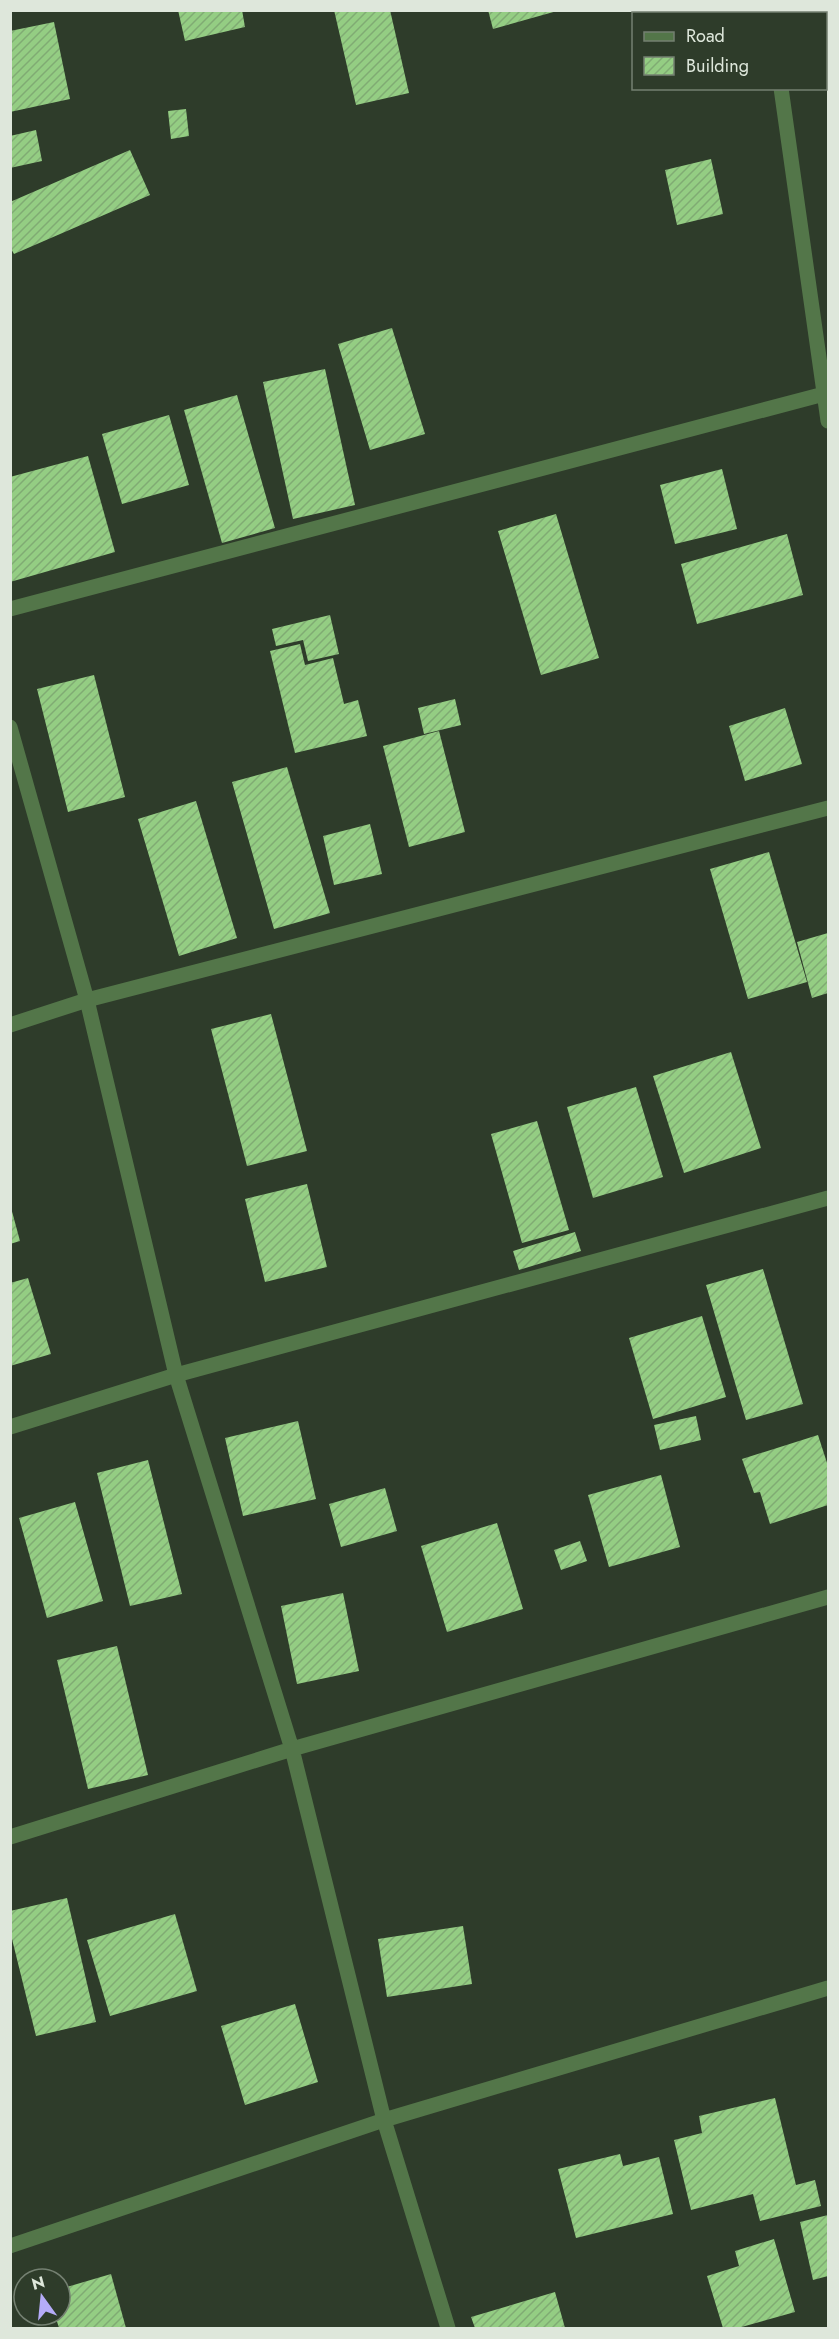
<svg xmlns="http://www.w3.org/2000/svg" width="839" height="2339" viewBox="0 0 839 2339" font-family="Jost,sans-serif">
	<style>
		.building { fill: url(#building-hatch) }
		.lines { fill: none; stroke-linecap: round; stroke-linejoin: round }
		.minor { stroke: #537649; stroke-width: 15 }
	</style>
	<defs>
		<pattern id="building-hatch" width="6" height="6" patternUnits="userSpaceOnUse" patternTransform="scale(1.5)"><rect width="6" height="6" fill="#94cd83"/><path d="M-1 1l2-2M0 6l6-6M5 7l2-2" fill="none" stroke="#80ab73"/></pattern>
	</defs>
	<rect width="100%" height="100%" fill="#2e3c2a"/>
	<!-- building -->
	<path class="building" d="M178 10H242L245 27 185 41Z
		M334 10H390L409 93 356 105Z
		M488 10H557V11L493 29Z
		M54 22 70 99 10 112V31Z
		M186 109 189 136 171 139 168 111Z
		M36 130 42 161 10 168V136Z
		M130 150 150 195 14 254 10 247V202Z
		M711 159 723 214 677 225 665 170Z
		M392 328 425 434 370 450 338 344Z
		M325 369 355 505 293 519 263 382Z
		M237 395 275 528 222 543 184 410Z
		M169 415 189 485 122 504 102 434Z
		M88 456 115 552 10 582V477Z
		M722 469 737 529 675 544 660 485Z
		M556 514 599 658 541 675 498 531Z
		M787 534 803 595 697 624 681 564Z
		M330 615 339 654 308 661 303 640 276 646 272 629Z
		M300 644 305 665 333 658 344 704 358 700 367 736 295 753 270 651Z
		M94 675 125 797 68 812 37 689Z
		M455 699 461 725 424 734 418 708Z
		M785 708 802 764 745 781 729 726Z
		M439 731 465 832 409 847 383 746Z
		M287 767 330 913 274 929 232 782Z
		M196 801 237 938 179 956 138 819Z
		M370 824 382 874 334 885 323 836Z
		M769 852 807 982 748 999 710 869Z
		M828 933V993L812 998 797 942Z
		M271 1014 307 1151 247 1166 211 1029Z
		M731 1052 761 1148 684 1173 653 1076Z
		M636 1087 663 1177 593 1198 567 1107Z
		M537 1121 569 1230 522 1243 491 1134Z
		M307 1184 327 1267 265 1282 245 1199Z
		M10 1204 20 1241 10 1244Z
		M575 1232 581 1251 519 1270 513 1251Z
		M763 1269 803 1404 746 1420 706 1285Z
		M28 1278 51 1354 10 1366V1283Z
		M702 1316 726 1397 653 1419 629 1338Z
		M696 1416 701 1440 660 1450 654 1425Z
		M298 1421 316 1499 243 1516 225 1438Z
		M818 1435 828 1466V1505L770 1524 760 1492 754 1493 742 1459Z
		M148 1460 182 1594 130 1606 97 1473Z
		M661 1475 680 1547 609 1567 588 1495Z
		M385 1488 397 1531 341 1547 329 1504Z
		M75 1502 103 1601 47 1618 19 1518Z
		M497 1523 523 1609 447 1632 421 1546Z
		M580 1541 587 1561 561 1570 554 1550Z
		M343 1593 359 1671 297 1684 281 1606Z
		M117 1646 148 1775 88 1789 57 1660Z
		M67 1898 96 2022 36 2036 10 1931V1911Z
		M175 1914 197 1991 110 2016 87 1940Z
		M463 1926 472 1984 387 1997 378 1939Z
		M295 2004 318 2082 245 2105 221 2026Z
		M775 2098 796 2185 815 2180 821 2206 760 2221 753 2194 691 2210 674 2140 702 2133 699 2116Z
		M620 2154 623 2166 659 2157 673 2214 576 2238 558 2169Z
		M828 2215V2276L813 2280 800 2222Z
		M774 2239 795 2312 738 2328H723L707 2276 739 2266 735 2251Z
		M111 2274 126 2328H59L55 2315H60V2289Z
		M555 2292 565 2328H475L471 2317Z"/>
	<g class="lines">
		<!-- minor -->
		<path class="minor" d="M770 10V14
			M781 88 828 421
			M10 609 824 394
			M10 727 87 1000 176 1375 292 1749 384 2120 448 2328
			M10 1025 87 1000 828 808
			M10 1427 176 1375 828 1198
			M10 1837 292 1749 828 1597
			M10 2246 384 2120 828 1988"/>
	</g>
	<!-- border -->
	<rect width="839" height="2339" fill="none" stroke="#dee7db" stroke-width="24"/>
	<!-- legend -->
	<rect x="632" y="12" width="195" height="78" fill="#2e3c2a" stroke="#748071" stroke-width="1.5"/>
	<rect x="644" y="32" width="30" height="9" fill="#537649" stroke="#748071" stroke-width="1.5"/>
	<text x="686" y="42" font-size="18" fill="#dee7db">Road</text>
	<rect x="644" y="57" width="30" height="18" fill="url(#building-hatch)" stroke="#748071" stroke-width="1.5"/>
	<text x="686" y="72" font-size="18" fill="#dee7db">Building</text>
	<!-- north arrow -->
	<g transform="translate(42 2297) rotate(345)"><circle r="28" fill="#2e3c2a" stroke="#748071" stroke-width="1.5"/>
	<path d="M0-4.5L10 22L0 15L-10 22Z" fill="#b5acf8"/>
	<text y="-9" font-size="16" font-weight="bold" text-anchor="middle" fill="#dee7db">N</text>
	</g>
</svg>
